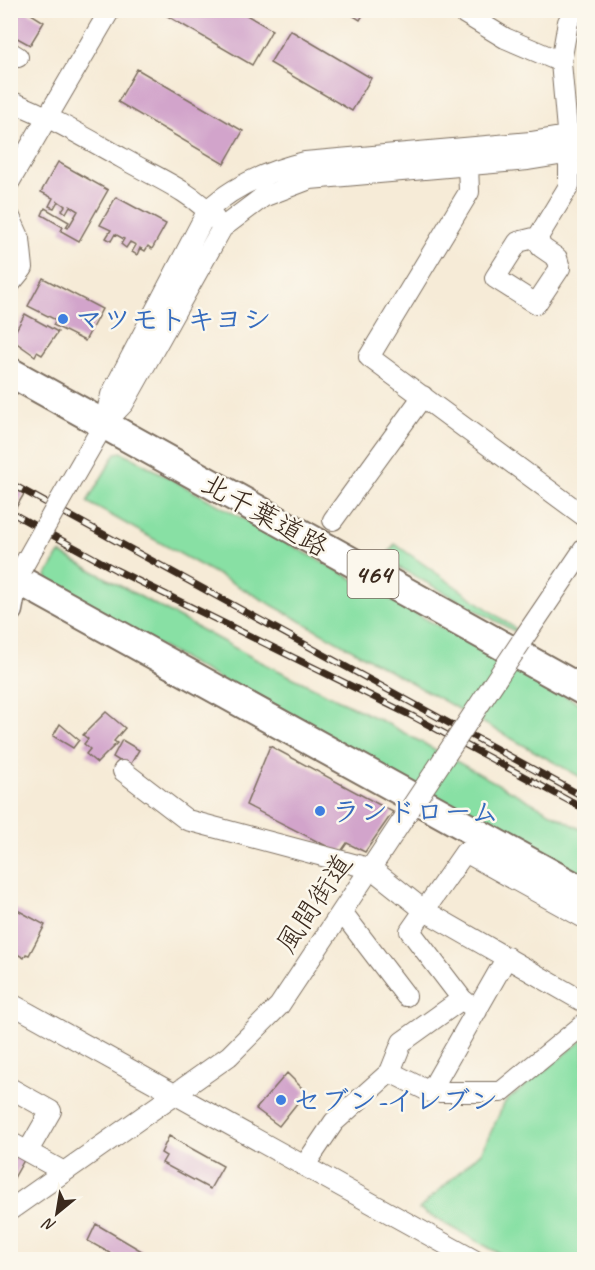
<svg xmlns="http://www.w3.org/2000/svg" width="595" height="1270" viewBox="0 0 595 1270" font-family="Caveat,'Klee One',sans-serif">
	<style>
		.green { fill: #88e0a4; stroke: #628561; stroke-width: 1.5 }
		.building { fill: #d2a4cb }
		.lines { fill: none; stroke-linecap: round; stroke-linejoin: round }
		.minor-casing { stroke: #7c6e5f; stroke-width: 22 }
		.major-casing { stroke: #7c6e5f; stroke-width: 27 }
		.highway-casing { stroke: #7c6e5f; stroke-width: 32 }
		.minor { stroke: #fff; stroke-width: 20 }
		.major { stroke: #fff; stroke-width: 24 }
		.highway { stroke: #fff; stroke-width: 28 }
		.rail-casing { stroke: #3b2a1e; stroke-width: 7 }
		.rail { stroke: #fbf7ec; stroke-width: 4.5; stroke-dasharray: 14; stroke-linecap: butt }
		.minor-bridge-casing { stroke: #7c6e5f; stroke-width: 22; stroke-linecap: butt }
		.minor-bridge { stroke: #fff; stroke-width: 20 }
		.shop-dot { fill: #3f7fe0; stroke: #fbf7ec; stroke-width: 2 }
		.labels { text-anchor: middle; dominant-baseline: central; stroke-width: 5; stroke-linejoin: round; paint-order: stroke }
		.shield { fill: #fbf7ec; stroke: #75685c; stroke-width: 1.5 }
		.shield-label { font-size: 27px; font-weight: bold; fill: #3b2a1e }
		.shop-label { font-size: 28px; font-weight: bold; fill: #366cbe; stroke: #fbf7ec; text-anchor: start }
		.street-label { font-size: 28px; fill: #3b2a1e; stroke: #fbf7ec }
	</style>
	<rect width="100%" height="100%" fill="#fbf7ec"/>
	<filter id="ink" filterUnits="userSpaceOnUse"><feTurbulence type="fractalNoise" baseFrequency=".0167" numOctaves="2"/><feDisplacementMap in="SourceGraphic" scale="12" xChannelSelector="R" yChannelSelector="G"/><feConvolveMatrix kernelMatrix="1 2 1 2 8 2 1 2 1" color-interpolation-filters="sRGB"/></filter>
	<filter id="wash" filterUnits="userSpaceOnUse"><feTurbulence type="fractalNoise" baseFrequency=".008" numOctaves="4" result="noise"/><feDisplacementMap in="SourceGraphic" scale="24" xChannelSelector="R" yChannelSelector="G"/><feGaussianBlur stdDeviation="1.35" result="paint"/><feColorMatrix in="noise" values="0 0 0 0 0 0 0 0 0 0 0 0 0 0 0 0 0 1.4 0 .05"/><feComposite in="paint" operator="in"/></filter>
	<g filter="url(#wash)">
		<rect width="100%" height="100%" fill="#f6ebd7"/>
		<!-- green -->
		<path class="green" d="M122 452 584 706V779L87 502 116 453Z
			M395 544 516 629 514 631 384 559Z
			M60 553 257 660 388 724 584 831V880L51 586 46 576Z
			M584 1039V1259H509L419 1209 482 1151 505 1102Z"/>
		<g id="blocks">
			<!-- building -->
			<path class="building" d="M10 10H25L44 22 30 45 10 34Z
				M157 10H238L272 30 252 65Z
				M344 10H366L360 20Z
				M290 30 371 78 352 111 270 63Z
				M137 69 243 131 224 164 118 102Z
				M58 162 108 190 79 241 61 231 63 227 42 215 45 208 69 222 66 227 68 228 78 211 70 206 66 213 62 210 65 206 58 201 54 208 49 206 53 198 41 192Z
				M116 197 166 224 152 249 148 246 145 251 140 248 137 255 132 252 136 245 130 242 126 248 121 244 124 239 115 234 111 241 106 238 111 230 100 225Z
				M43 278 102 309 85 341 53 325 56 320 28 306Z
				M25 314 58 332 42 355 37 352 35 356 11 339Z
				M10 486 24 494 14 511 10 509Z
				M106 712 125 728 114 741 117 743 97 763 86 754 90 749 84 744 88 739 83 735Z
				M60 724 79 740 73 748 53 736Z
				M122 740 139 750 129 767 113 757Z
				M270 746 393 812 365 852 347 843 340 853 246 805Z
				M10 906 45 925 29 955 26 954 24 958 10 950Z
				M287 1073 306 1092 279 1126 256 1109Z
				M169 1136 223 1166 210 1189 162 1163 166 1156 161 1153Z
				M10 1152 24 1160 10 1185Z
				M96 1224 157 1260H122L88 1241Z"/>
		</g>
	</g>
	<g filter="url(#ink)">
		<use href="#blocks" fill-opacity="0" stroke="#7c6e5f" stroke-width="1.5"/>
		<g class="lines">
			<!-- minor casing -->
			<g class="minor-casing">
				<path id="minor" d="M459 10 505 38 561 62
					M10 52 18 57
					M10 101C49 116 86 138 122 158 153 176 192 191 215 219
					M468 164 469 192 369 357 584 516
					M10 181 110 10
					M10 217 20 239 23 268 10 284
					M538 237 518 242 495 278 536 304 560 268 557 258 541 247 538 237 569 186V153L561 62 568 22 575 10
					M104 424 111 395 208 210C234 185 269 171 305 162L531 142 584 133
					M59 502 104 424 124 403 222 228 263 197 310 179 528 160 584 151
					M333 520 423 396
					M521 642 584 549
					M123 771 187 820 372 869 425 911 584 1002
					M342 912 406 996
					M10 1003 474 1260
					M477 1011 462 999 410 931 465 852 584 918
					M390 1072 402 1042 462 999
					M10 1088 51 1111 28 1151
					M430 1092 507 957
					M10 1142 64 1172
					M305 1165 334 1122 390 1072 430 1092H501L584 1024
					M10 1210 229 1056 279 1006 410 809"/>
			</g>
			<!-- major casing -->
			<g class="major-casing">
				<path id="major" d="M10 610 16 578"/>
			</g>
			<!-- highway casing -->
			<g class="highway-casing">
				<path id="highway" d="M10 372 584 691
					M10 575 584 892"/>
			</g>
			<!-- minor -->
			<use href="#minor" class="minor"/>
			<!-- major -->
			<use href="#major" class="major"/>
			<!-- highway -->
			<use href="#highway" class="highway"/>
			<!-- rail casing -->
			<g class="rail-casing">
				<path id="rail" d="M10 483 584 797
					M10 512 116 570 414 717 584 809"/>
			</g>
			<!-- rail -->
			<use href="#rail" class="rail"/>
			<!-- minor-bridge casing -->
			<g class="minor-bridge-casing">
				<path id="minor-bridge" d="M22 568 59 502
					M410 809 521 642"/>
			</g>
			<!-- minor-bridge -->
			<use href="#minor-bridge" class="minor-bridge"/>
		</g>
	</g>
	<!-- markers -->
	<g class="shop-dot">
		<circle cx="63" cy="319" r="6"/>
		<circle cx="320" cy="811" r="6"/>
		<circle cx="281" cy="1100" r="6"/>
	</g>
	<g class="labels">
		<!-- shield labels -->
		<rect class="shield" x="347.5" y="550" width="51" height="48" rx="4.5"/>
		<g class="shield-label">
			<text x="373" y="574">464</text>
		</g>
		<!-- shop labels -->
		<g class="shop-label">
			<text x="75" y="319">マツモトキヨシ</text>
			<text x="332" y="811">ランドローム</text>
			<text x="293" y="1100">セブン-イレブン</text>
		</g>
		<!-- street labels -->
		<g class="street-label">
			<text transform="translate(265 515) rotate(29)">北千葉道路</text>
			<text transform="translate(314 903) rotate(-56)">風間街道</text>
		</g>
	</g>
	<!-- margin -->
	<rect width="595" height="1270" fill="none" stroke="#fbf7ec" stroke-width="36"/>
	<!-- north arrow -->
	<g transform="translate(57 1213) rotate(210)" stroke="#fbf7ec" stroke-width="4.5" paint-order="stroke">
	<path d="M0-4.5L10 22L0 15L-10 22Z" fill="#3b2a1e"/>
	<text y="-9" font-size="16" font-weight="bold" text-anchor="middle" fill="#3b2a1e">N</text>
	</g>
</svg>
